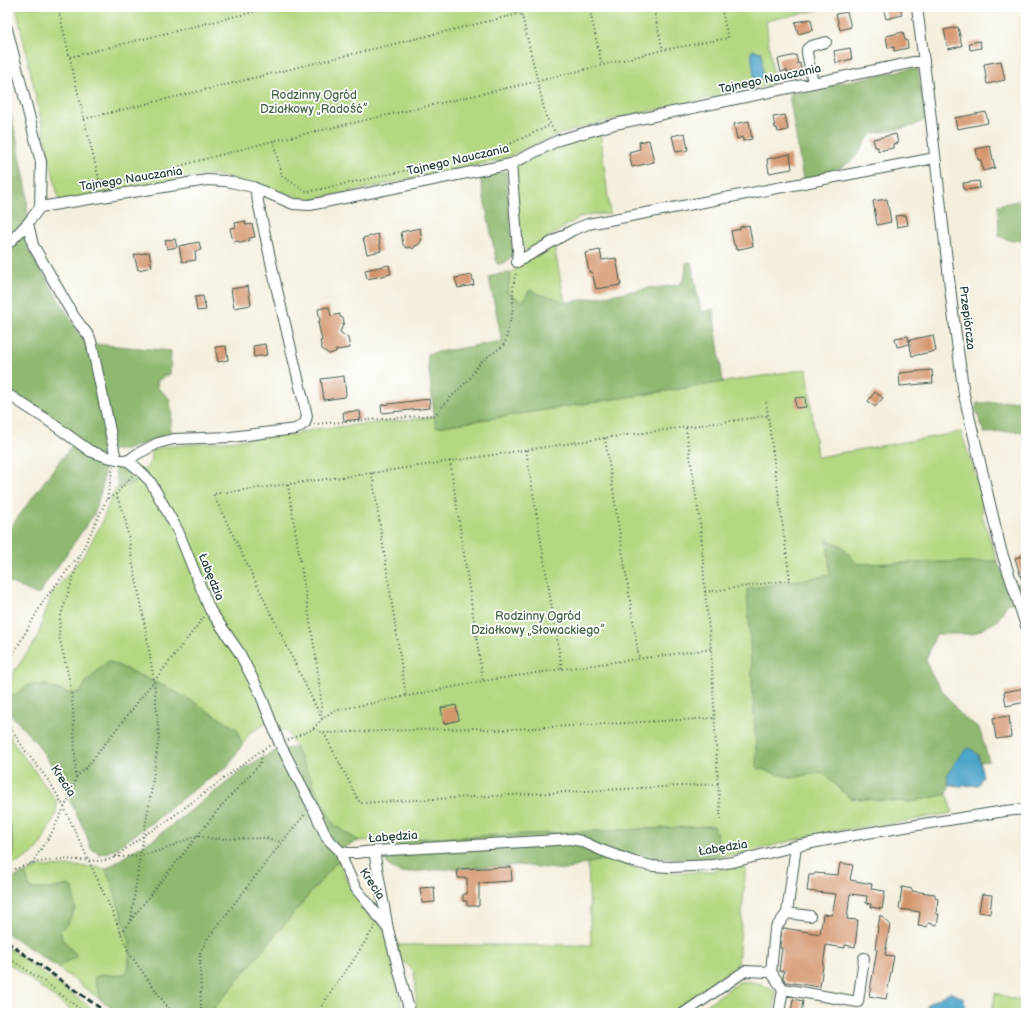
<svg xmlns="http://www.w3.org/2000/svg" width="1033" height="1020" viewBox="0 0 1033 1020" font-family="'Balsamiq Sans',sans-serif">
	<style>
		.green { fill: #b4d881; stroke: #6a8a5a }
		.forest { fill: #8fb86f; stroke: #577a52 }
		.water { fill: #4da5ca; stroke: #36717f }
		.building { fill: #d4956d }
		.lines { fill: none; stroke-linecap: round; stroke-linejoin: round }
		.minor-casing { stroke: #3f584d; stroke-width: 12 }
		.path { stroke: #3f584d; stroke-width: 2; stroke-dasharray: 1 3; stroke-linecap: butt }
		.minor { stroke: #fff; stroke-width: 10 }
		.rail { stroke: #1f3d34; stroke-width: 3; stroke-dasharray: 6 3; stroke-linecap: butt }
		.labels { text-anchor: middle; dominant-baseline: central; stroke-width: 3.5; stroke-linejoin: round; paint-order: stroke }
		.street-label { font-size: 12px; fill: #1f3d34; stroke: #fff }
		.park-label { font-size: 12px; fill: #446447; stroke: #fff }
	</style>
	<rect width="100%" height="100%" fill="#fff"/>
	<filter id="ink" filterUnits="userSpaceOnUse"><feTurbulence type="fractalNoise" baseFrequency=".025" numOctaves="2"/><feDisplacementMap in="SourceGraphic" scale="8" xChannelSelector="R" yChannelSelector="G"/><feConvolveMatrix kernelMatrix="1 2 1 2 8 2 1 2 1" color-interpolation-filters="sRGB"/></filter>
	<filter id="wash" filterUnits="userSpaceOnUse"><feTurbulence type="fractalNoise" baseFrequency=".012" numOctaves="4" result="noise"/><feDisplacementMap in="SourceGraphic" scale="16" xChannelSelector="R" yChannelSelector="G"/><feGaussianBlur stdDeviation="0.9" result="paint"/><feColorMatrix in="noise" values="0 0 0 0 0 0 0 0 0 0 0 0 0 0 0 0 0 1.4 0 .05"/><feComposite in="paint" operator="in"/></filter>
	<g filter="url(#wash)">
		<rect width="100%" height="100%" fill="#f4efdc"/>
		<!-- green -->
		<path class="green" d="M16 7H830L766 21 774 84 609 120 557 135 501 160 310 200 213 174 59 201Z
			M600 131 610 214H591L578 218 537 245 527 250 523 247 519 235 515 167 562 144Z
			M554 246 565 303 552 297 541 295 530 290 522 302 507 292 511 273 523 262Z
			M807 369 817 457 961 432 982 495V515L997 561 856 564 842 546 827 540 831 575 747 589 791 778 822 772 850 798 911 802 947 794 952 813 889 824 834 831 798 839 748 852 724 856 713 826 359 841 334 825 287 731 266 724 249 733 244 743 242 745 237 729 190 700 166 687 108 661 86 682 80 693H67L45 685H29L7 700 9 687 15 670 37 639 44 616 53 592 84 555 101 525 114 490 137 481 144 470 152 460 151 451 164 447 298 434 315 429 435 417 437 427Z
			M7 732 19 751 29 763 57 802 56 814 42 842 35 852 17 863 7 864V860L14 854 11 825 7 822Z
			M339 859 350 889 384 929 403 1013H211L212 1011Z
			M608 859 636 868 683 873 711 871 746 864 738 964 670 1013H418L416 1007V989L414 972 402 960 395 945H591L588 863Z
			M71 866 95 867 106 869 114 889 130 942 129 965 126 973 116 976 102 974 94 978 102 1001 57 967 77 956 62 939 60 931 68 923 69 885 50 889H30L25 873 40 867Z
			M7 947 98 1013H75L7 962Z
			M746 981 762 984 776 992 773 1013H701L702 1008 739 982Z
			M995 993 1022 1001 1026 1000V1013H992Z"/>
		<!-- forest -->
		<path class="forest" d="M907 69H918L920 86 927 119 913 126 871 134C866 140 862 148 857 155 845 170 820 175 803 180L789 94Z
			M7 99 17 140 27 191 28 249 85 343 171 351 170 374 158 380 157 387 169 398 172 413 170 435 139 445 126 450H109L105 466 102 488 94 514 38 595 7 581V532L58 463 78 439 7 392Z
			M506 171 513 254C508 261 505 264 497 264L480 178Z
			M1026 199V239L1012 241 999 236 998 205Z
			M691 262 701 312 713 309 723 382 436 427 434 413 427 354 502 341 489 277 497 274 511 273 507 292 522 302 530 290 541 295 552 297 565 303 649 288 664 287 680 284 685 277 686 263Z
			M1026 400V431L984 433 976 409 977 403Z
			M121 462 144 470 137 481 118 488 116 478 115 469Z
			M827 540 842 546 857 564 997 561 1008 584 1026 583V601L1007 604 997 621 973 634H936L926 660 930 672 946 696 962 716 979 728 989 761 980 762 978 754 947 775 949 785 947 794 911 802 850 798 822 772 791 778 757 768 747 589 830 575Z
			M108 661 166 687 190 700 237 729 242 745 228 766 189 793 158 818 114 850 100 854 91 849 85 831 54 769 38 745 12 716 7 705V700L29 685H45L67 693H80L86 682Z
			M295 747 334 825 359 841 346 846 339 859 212 1011 211 1013H118L102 1001 94 978 102 974 116 976 126 973 129 965 130 942 114 891 106 869 133 851 155 838 251 764 276 751Z
			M7 822 11 825 14 855 7 860Z
			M714 826 724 856 706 860 668 858 640 859 624 864 608 859 588 863 565 870 519 865 432 870 401 873 389 866 373 841Z
			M25 873 30 889H50L69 885 73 888 75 909 68 923 60 931 62 939 77 956 57 967 7 933V880Z"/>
		<!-- water -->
		<path class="water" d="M753 50 762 52 763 77 762 79H756L754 78 751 52Z
			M968 748C981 751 980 765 983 776L978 785 960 786 949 785 947 775 960 755Z
			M950 992 963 998 968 1013H924L929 1003Z"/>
		<g id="blocks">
			<!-- building -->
			<path class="building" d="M883 7H900L902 15 886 19Z
				M847 12 851 27 840 30 836 14Z
				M811 19 813 30 798 34 795 22Z
				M958 27 962 46 948 49 944 30Z
				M903 32 905 40H907L908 48 894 51V47L888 48 886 36Z
				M980 41 981 48 970 50 969 43Z
				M850 48 852 59 836 63 834 51Z
				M796 55 798 64 800 63 801 71 787 73V70L781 72 778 59Z
				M1001 61 1005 80 987 84 984 64Z
				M986 112 988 123 957 129 955 118Z
				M785 115 788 130 778 132 777 128H775L773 117Z
				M749 121 752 139 743 141 742 137 737 139 734 124Z
				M685 133 688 150 676 152 672 136Z
				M896 134 898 143 893 144V148L878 151V147H875L873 139Z
				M649 140 654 162 632 167 629 152 640 149 639 142Z
				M990 146 995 168 983 171 981 160H978L976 149Z
				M790 154 792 169 769 173 767 159Z
				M979 181 980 188 964 190 963 183Z
				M887 199 891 222 877 225 873 201Z
				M906 215 908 225 897 227 895 216Z
				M245 221 246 225 252 224 255 237 249 238V241L240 243 239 241 233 242 230 228 236 227 235 223Z
				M749 225 753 246 736 250 735 245H734L731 231 740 229V227Z
				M420 228 422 240 418 245 415 246 413 249 410 247 407 248 403 245 401 232Z
				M378 234 381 251 367 254 363 238Z
				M175 239 177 247 167 249 165 240Z
				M199 242 201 250 195 251 196 260 182 262 179 246Z
				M600 250 602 260 616 258 621 285 596 289 592 272H589L585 253Z
				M149 252 152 267 138 270 134 255Z
				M389 265 391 274 367 279 365 270Z
				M472 275 474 285 458 288 455 278Z
				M248 286 251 305 234 308 231 289Z
				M203 296 206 310 197 311 195 297Z
				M329 307 331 316 340 314V317L343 318 344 322 340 332 348 338 350 348 336 350V352L329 354 322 349 320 341H322L318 322 320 321 318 309Z
				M933 335 936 351 912 356 909 340Z
				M908 336 910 344 897 347 895 338Z
				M265 344 267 355 254 357 253 346Z
				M226 346 228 360 218 362 215 347Z
				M932 370 933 383 900 386 899 373Z
				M344 376 346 394 345 397 324 400 321 379Z
				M875 392 883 398 875 407 868 401Z
				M805 397 806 407 796 408 795 398Z
				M429 399 430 408 382 413 381 405Z
				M360 411 361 419 344 421 343 412Z
				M1026 555V588H1024L1015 558Z
				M1025 688 1026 702 1006 706 1004 692Z
				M456 705 459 720 444 724 441 708Z
				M1009 716 1011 737 996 739 993 718Z
				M840 863 853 865 850 880 872 884 871 889 885 891 882 909 871 907V904L866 903 867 896 850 894 847 919 858 920 855 947 845 945V948L826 945 820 987 786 982 783 978 784 971H779L782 948H780L781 931 784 928 820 934 823 914 832 915 836 894 807 891 809 875H814L815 873 838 875Z
				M511 867 512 881 479 883V906H467V901H463V894H467V878H458L457 869Z
				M434 887 435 902 422 903 420 888Z
				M902 887 912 889V891L935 894V898L938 899 936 914H939L937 925 928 923 927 927 918 926 920 912 899 909Z
				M982 894 992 895 990 914 979 912Z
				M880 915 890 924 885 955 894 956 886 999 869 996 877 950 875 949 878 928 877 925 879 922Z
				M793 999 803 1001 801 1013H791Z"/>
		</g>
	</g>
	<g filter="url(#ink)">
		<use href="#blocks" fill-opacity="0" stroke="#3f584d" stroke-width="1"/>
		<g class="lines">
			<!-- minor casing -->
			<g class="minor-casing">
				<path id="minor" d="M917 7 929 102 952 305 964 395 1001 550 1026 626
					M7 29 41 162 40 207 28 223 7 245
					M813 83 807 53V49L811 46 826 42
					M511 164 518 250 517 262
					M40 207 207 180 226 181 253 187 293 204 310 205 511 164 559 140 615 124 924 60
					M28 223 33 245 73 315 81 326 89 336 91 341 116 459
					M517 262 573 230 588 224 935 158
					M7 394 46 419 90 451 107 457 128 461 138 469 150 481 178 531 210 610 239 652 260 693 279 742 311 804 327 838 340 851 348 853H356L374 851 541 841 571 839 581 841 601 850 634 862 652 866 671 867 712 865 733 862 796 846 842 837 1005 811 1026 809
					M128 461 137 454 158 443 174 439 231 437 296 429 305 423 307 416 277 290 255 188
					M796 846 787 913 810 916
					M340 851 344 863 353 883 357 890 367 902 388 929 374 851
					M388 929 410 1013
					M771 972 783 989 779 1013
					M783 989 858 1002 864 958
					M684 1013 745 971 771 972 775 929 787 913"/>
			</g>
			<!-- path -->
			<path class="path" d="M58 7 84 119 99 179 115 183 273 141 538 81 663 50 728 38 721 7
				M520 7 546 117 555 132
				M589 7 602 65
				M653 7 663 50
				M70 57 273 7
				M84 119 522 13
				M273 141 282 176 307 192 492 152 551 125
				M314 424 435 415 447 401 470 378 475 369 484 359 502 347 505 343 513 309V287L516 272
				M686 428 701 530 705 592 711 649 718 784 721 822
				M605 438 639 659
				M526 450 562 669
				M450 461 483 681
				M372 473 406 696
				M288 485 316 658 320 689 322 718
				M116 494 126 522 132 560 142 608 154 681 159 737 151 793 140 856 131 920
				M107 499 113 467
				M705 592 790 580 766 401
				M7 665 44 600 81 553 107 499 116 494 132 476
				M322 719 213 494 372 473 605 438 767 416
				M7 720 11 729 25 750 51 784 64 807 111 909 129 953 166 1005 173 1013
				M313 729 324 733 474 728 495 730 715 718
				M324 733 360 803 718 784
				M288 740 313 729 322 719 333 711 483 681 562 669 711 649
				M76 777 87 767 204 617
				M115 857 140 856 165 849 198 835 213 839 264 838 282 842
				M32 863 51 834 72 792 76 777 73 709 70 682 59 636 60 618 81 553
				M7 872 32 863 61 859 97 861 108 860 115 857 144 835 167 821 263 749 271 745
				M121 933 144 903 222 805 260 764 263 749
				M7 957 49 985 85 1013
				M166 1006 167 1013
				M201 1013 200 953 205 942 271 856 305 814
				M317 1013 336 984 351 964 375 926"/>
			<!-- minor -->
			<use href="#minor" class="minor"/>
			<!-- rail -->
			<path class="rail" d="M7 942 107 1013"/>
		</g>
	</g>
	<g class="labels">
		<!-- street labels -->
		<g class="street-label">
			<text transform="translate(770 79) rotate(-12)">Tajnego Nauczania</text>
			<text transform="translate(458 160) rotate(-13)">Tajnego Nauczania</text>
			<text transform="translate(131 179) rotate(-9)">Tajnego Nauczania</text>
			<text transform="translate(967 318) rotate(83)">Przepiórcza</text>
			<text transform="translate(211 577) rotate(68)">Łabędzia</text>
			<text transform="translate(63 781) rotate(57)">Krecia</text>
			<text transform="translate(393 837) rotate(-4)">Łabędzia</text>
			<text transform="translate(723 848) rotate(-9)">Łabędzia</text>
			<text transform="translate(372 884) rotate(56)">Krecia</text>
		</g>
		<!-- park labels -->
		<g class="park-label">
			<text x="314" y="95">Rodzinny Ogród<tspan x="314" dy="14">Działkowy „Radość”</tspan></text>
			<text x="538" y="616">Rodzinny Ogród<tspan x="538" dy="14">Działkowy „Słowackiego”</tspan></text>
		</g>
	</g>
	<!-- margin -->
	<rect width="1033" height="1020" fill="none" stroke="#fff" stroke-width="24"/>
</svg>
